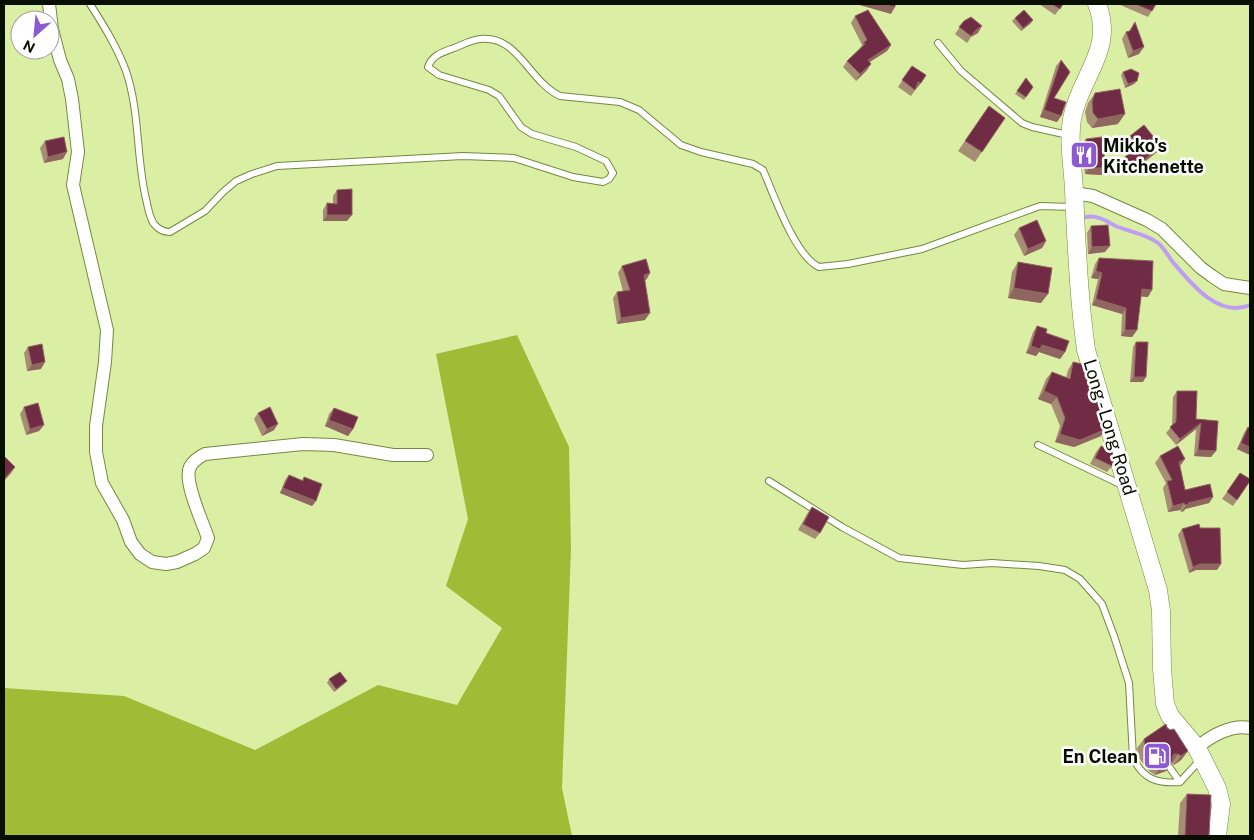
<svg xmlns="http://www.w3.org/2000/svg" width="1254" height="840" viewBox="0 0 1254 840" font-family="'Public Sans',sans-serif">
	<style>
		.forest { fill: #a0bc36 }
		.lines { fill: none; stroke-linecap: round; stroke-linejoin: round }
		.stream { stroke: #be9df4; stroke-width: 4 }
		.lane-casing { stroke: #76883f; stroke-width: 8 }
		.street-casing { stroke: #76883f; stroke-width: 14 }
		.secondary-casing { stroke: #76883f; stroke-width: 19 }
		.lane { stroke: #fff; stroke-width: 6 }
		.street { stroke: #fff; stroke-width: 12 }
		.secondary { stroke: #fff; stroke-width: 18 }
		.wall { fill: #a68e74 }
		.shaded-wall { fill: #906661 }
		.building { fill: #702c44; stroke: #906661 }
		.labels { text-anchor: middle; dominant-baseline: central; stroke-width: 5; stroke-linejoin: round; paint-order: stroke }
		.poi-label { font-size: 18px; font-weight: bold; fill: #090f00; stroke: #fff; text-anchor: start }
		.street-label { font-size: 18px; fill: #090f00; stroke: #fff }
	</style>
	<rect width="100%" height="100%" fill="#dbefa4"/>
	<!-- forest -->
	<path class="forest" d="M517 335 569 447 571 549 562 788 572 836H4V688L124 696 255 750 378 685 457 705 502 628 446 586 468 519 436 354Z"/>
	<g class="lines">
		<!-- stream -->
		<path class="stream" d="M1086 217C1097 214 1109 223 1118 227 1131 232 1146 234 1158 243 1163 247 1168 255 1172 261 1190 282 1218 319 1250 305"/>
		<!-- lane casing -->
		<g class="lane-casing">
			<path id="lane" d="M90 4C104 26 117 47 126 71 140 112 136 157 146 199 148 207 149 217 154 224 158 229 164 232 170 232L205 211 223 192 236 181 252 174 277 166 463 156 514 158 573 177 603 182 609 179 613 173 606 161 576 147 532 134 521 127 499 96 489 90 439 75 428 67C432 55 443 52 454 48 462 45 471 40 480 39 519 35 528 81 560 96L620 102 639 110 681 145 701 152 753 164 763 170C774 195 795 256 819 267L848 264 922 249 1040 206 1072 207
				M938 43 961 71 1022 123 1032 127 1068 135
				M1038 445 1124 486
				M769 481 842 527 899 558 963 565 992 563 1039 566 1065 570 1080 579 1102 604 1114 636 1129 683 1133 758C1143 779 1157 784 1180 782L1201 759
				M1170 768 1180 782"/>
		</g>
		<!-- street casing -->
		<g class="street-casing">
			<path id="street" d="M49 4 52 29 60 60 68 79 72 99 78 152 73 185 107 330 105 362 96 426V452L102 483 123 520 131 542 140 554 152 562 166 564 177 562 195 554 204 548 208 538C203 523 183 481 190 467 193 461 199 457 205 454L303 444 334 445 393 455H427
				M1074 193 1093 196 1147 220 1162 229 1201 268 1212 276 1224 284 1250 288
				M1197 748C1210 736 1232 724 1250 728"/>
		</g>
		<!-- secondary casing -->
		<g class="secondary-casing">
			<path id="secondary" d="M1097 4C1115 50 1080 76 1072 119 1068 142 1073 167 1074 190 1076 238 1078 287 1084 334L1086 350 1158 590 1161 611 1162 669 1165 704 1170 716 1197 748 1217 788 1221 804 1217 836"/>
		</g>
		<!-- lane -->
		<use href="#lane" class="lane"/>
		<!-- street -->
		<use href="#street" class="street"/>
		<!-- secondary -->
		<use href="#secondary" class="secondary"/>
	</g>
	<!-- wall -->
	<path class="wall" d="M1039 4H1063L1055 15Z
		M1118 4H1156L1148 17Z
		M855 16 891 45 887 51 870 62 867 70 856 81 843 67 847 61 859 50 862 45 851 23Z
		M1015 18 1031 23 1021 31 1012 21Z
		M964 21 978 33 971 37 967 43 955 34Z
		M1135 22 1139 54 1128 58 1122 39 1126 32 1129 31Z
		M1061 60 1054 98 1061 116 1057 122 1040 117 1056 66Z
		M912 66 926 75 911 96 898 87Z
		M1123 72 1134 84 1125 88 1121 75Z
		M1026 78 1033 87 1024 100 1015 94Z
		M1095 93 1118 124 1092 128 1087 122 1085 112 1088 103Z
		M989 106 1005 118 975 162 958 151Z
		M1130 136 1161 146 1157 152 1129 174 1120 164 1125 157 1132 151 1126 143Z
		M1086 139 1102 175 1085 174 1081 145Z
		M45 141 63 159 44 163 40 148Z
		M337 190 347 221H323V210L327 203H333V196Z
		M1091 226 1105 252 1088 254 1087 233Z
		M1019 228 1046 241 1042 248 1024 256 1014 235Z
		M1099 258 1148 297 1141 296 1137 330 1132 337 1121 336 1122 314 1092 305 1098 279 1091 278 1095 264Z
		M1018 262 1041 303 1008 298 1012 272Z
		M622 266 650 273 646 280H645V320L617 324 613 298 617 292 623 291 618 273Z
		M1037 326 1065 352 1060 359 1039 352 1036 356 1026 353 1033 332Z
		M1136 342 1143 382H1130L1133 347Z
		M28 347 41 369 27 371 24 353Z
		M1073 362 1101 436 1074 447 1055 442 1060 426 1051 404 1038 399 1046 379 1052 372 1066 378 1068 370Z
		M1177 391 1196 419 1218 421 1211 457 1194 456 1196 429 1176 445 1166 433 1172 426 1173 397Z
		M24 407 44 425 39 431 26 435 20 414Z
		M334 408 353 429 348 436 325 426 329 414Z
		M258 413 274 430 262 436 254 419Z
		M1248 427 1250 455 1237 449 1244 433Z
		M1101 446 1112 466 1107 472 1090 464 1096 452Z
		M1160 456 1180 466 1185 490 1213 497 1209 503 1185 509 1184 511 1181 512 1180 510 1168 512 1163 488 1166 483 1155 463Z
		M1240 473 1250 481 1233 506 1222 499Z
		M289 475 302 480 304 477 316 501 312 506 280 493 285 480Z
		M812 507 820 533 815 539 798 530 807 514Z
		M1200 528 1217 570H1196L1189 573 1178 535 1182 529Z
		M329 679 344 684 334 692 327 683Z
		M1167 728 1188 751 1181 760 1174 765 1171 763 1166 771 1155 775 1149 771 1138 757 1137 748 1144 739Z
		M1187 794 1209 836H1178L1180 803Z"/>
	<!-- shaded-wall -->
	<path class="shaded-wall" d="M856 4H882L895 7 891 14Z
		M1033 20 1031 23 1021 31 1023 28Z
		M982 26 978 33 971 37 967 43 976 30Z
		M891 45 887 51 863 66 868 60Z
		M1144 47 1139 54 1128 58 1133 51Z
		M871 64 867 70 856 81 860 74Z
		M1137 81 1134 84 1125 88 1128 84Z
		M918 82 921 83 916 89 913 88Z
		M1044 110 1061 116 1057 122 1040 117Z
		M1125 114 1118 124 1092 128 1098 119Z
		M1161 146 1157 152 1129 174 1134 168Z
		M67 152 63 159 44 163 48 157Z
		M1089 168H1106L1102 175 1085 174Z
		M327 215H352L347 221H323Z
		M1046 241 1042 248 1024 256 1028 249Z
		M1110 246 1105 252 1088 254 1092 247Z
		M1096 271 1102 273 1098 279 1091 278Z
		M650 273 646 280 639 282 644 275Z
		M1014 288 1048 294 1041 303 1008 298Z
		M1142 289 1152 290 1148 297 1137 296Z
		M1096 299 1126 308 1122 314 1092 305Z
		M650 313 645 320 617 324 621 318Z
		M1125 330H1137L1132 337 1121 336Z
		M1042 345 1065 352 1060 359 1039 352 1036 356 1026 353 1031 346Z
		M45 362 41 369 27 371 32 365Z
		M1134 377H1146L1143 382H1130Z
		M1044 391 1057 397 1051 404 1038 399Z
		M329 420 353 429 348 436 325 426Z
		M1201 423 1196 429 1176 445 1180 439Z
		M278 424 274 430 262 436 267 429Z
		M44 425 39 431 26 435 30 429Z
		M1106 429 1101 436 1074 447 1055 442 1060 434Z
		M1241 443 1250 447V455L1237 449Z
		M1198 450 1216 451 1211 457 1194 456Z
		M1185 459 1180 466 1179 462Z
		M15 467 11 473 4 481V479Z
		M283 488 316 501 312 506 280 493Z
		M1213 497 1209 503 1185 509 1184 511 1181 512 1188 503Z
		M1184 503 1180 510 1168 512 1173 506Z
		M1200 564H1221L1217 570H1196L1189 573 1193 567Z
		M347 681 344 684 334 692 336 689Z
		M1188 751 1181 760 1174 765 1181 756Z
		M1174 754H1178L1166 771 1155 775 1162 765Z"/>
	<!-- building -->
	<path class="building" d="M882 4H895V7Z
		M1052 4H1063L1060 9Z
		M1135 4H1156L1152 11Z
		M868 10 891 45 868 60 871 64 860 74 847 61 865 44 863 43 867 40 855 16Z
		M1024 10 1033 20 1023 28 1015 18Z
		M971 17 982 26 976 30 971 36 959 27 964 21Z
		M1135 22 1144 47 1133 51 1126 32 1130 31Z
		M1061 60 1070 72 1054 98 1066 102 1061 116 1044 110Z
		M912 66 926 75 921 83 918 82 915 90 902 80Z
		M1131 69 1139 73 1137 81 1128 84 1123 72Z
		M1026 78 1033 87 1026 97 1017 91Z
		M1120 89 1125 114 1098 119 1093 113 1092 102 1095 93Z
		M989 106 1005 118 982 152 965 141Z
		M1144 125 1161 146 1134 168 1125 157 1138 146 1130 136Z
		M64 137 67 152 48 157 45 141Z
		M1102 137 1106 168H1089L1086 139Z
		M352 189V215H327V203L337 204V190Z
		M1037 220 1046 241 1028 249 1019 228Z
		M1108 225 1110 246 1092 247 1091 226Z
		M1099 258 1153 261 1152 290 1142 289 1137 330H1125L1126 308 1096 299 1102 273 1096 271Z
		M646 259 650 273 644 275 650 313 621 318 617 292 630 290 622 266Z
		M1018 262 1052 268 1048 294 1014 288Z
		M1037 326 1047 329 1046 333 1069 341 1065 352 1042 345 1040 349 1031 346Z
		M1136 342H1148L1146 377H1134Z
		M42 344 45 362 32 365 28 347Z
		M1073 362 1087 365 1095 403 1098 402 1106 429 1080 440 1060 434 1065 418 1057 397 1044 391 1052 372 1070 379Z
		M1177 391H1197L1196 419 1218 421 1216 451 1198 450 1201 423 1180 439 1170 427 1176 422Z
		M38 403 44 425 30 429 24 407Z
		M270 407 278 424 267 429 258 413Z
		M334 408 358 417 353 429 329 420Z
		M1248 427 1250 428V447L1241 443Z
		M1101 446 1112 451 1114 460 1112 466 1095 458Z
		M1178 446 1185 459 1179 462 1185 490 1210 484 1213 497 1188 503 1189 504 1185 505 1184 503 1173 506 1167 481 1172 480 1160 456Z
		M5 457 15 467 4 479V459Z
		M1240 473 1250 479V481L1237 500 1227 492Z
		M289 475 303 481 304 477 322 484 316 501 283 488Z
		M812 507 829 517 820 533 803 524Z
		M1199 524 1200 528H1220L1221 564H1200L1193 567 1182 529Z
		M340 672 347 681 336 689 329 679Z
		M1166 724 1167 728 1170 730 1174 729 1188 751 1181 756 1178 754H1174L1172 757 1173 761 1162 765 1156 762 1145 747 1144 739Z
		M1187 794 1211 795 1209 836H1185Z"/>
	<!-- icons -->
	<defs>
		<g id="restaurant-square" transform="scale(1.4375)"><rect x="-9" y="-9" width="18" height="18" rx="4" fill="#8d59d2" stroke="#fff"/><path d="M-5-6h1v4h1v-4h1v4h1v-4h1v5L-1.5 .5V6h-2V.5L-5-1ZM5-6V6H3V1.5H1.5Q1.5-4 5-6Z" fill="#fff"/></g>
		<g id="fuel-square" transform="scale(1.4375)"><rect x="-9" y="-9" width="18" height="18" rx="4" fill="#8d59d2" stroke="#fff"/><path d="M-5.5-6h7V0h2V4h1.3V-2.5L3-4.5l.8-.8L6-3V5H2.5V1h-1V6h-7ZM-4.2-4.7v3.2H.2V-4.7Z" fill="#fff"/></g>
	</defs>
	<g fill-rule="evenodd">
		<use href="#restaurant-square" x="1084" y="155"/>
		<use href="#fuel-square" x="1157" y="756"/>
	</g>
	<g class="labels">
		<!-- poi labels -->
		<g class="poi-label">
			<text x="1103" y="145">Mikko's<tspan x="1103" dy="21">Kitchenette</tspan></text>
			<text x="1138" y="756" text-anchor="end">En Clean</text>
		</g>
		<!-- street labels -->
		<g class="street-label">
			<text transform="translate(1110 427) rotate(73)">Long - Long Road</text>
		</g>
	</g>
	<!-- border -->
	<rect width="1254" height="840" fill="none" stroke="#090f00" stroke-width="10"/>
	<!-- north arrow -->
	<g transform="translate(35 35) rotate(207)"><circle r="24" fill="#ffffff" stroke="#9d9f99"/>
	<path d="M0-4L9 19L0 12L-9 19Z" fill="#8d59d2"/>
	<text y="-8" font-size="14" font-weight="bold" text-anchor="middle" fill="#090f00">N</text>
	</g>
</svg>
